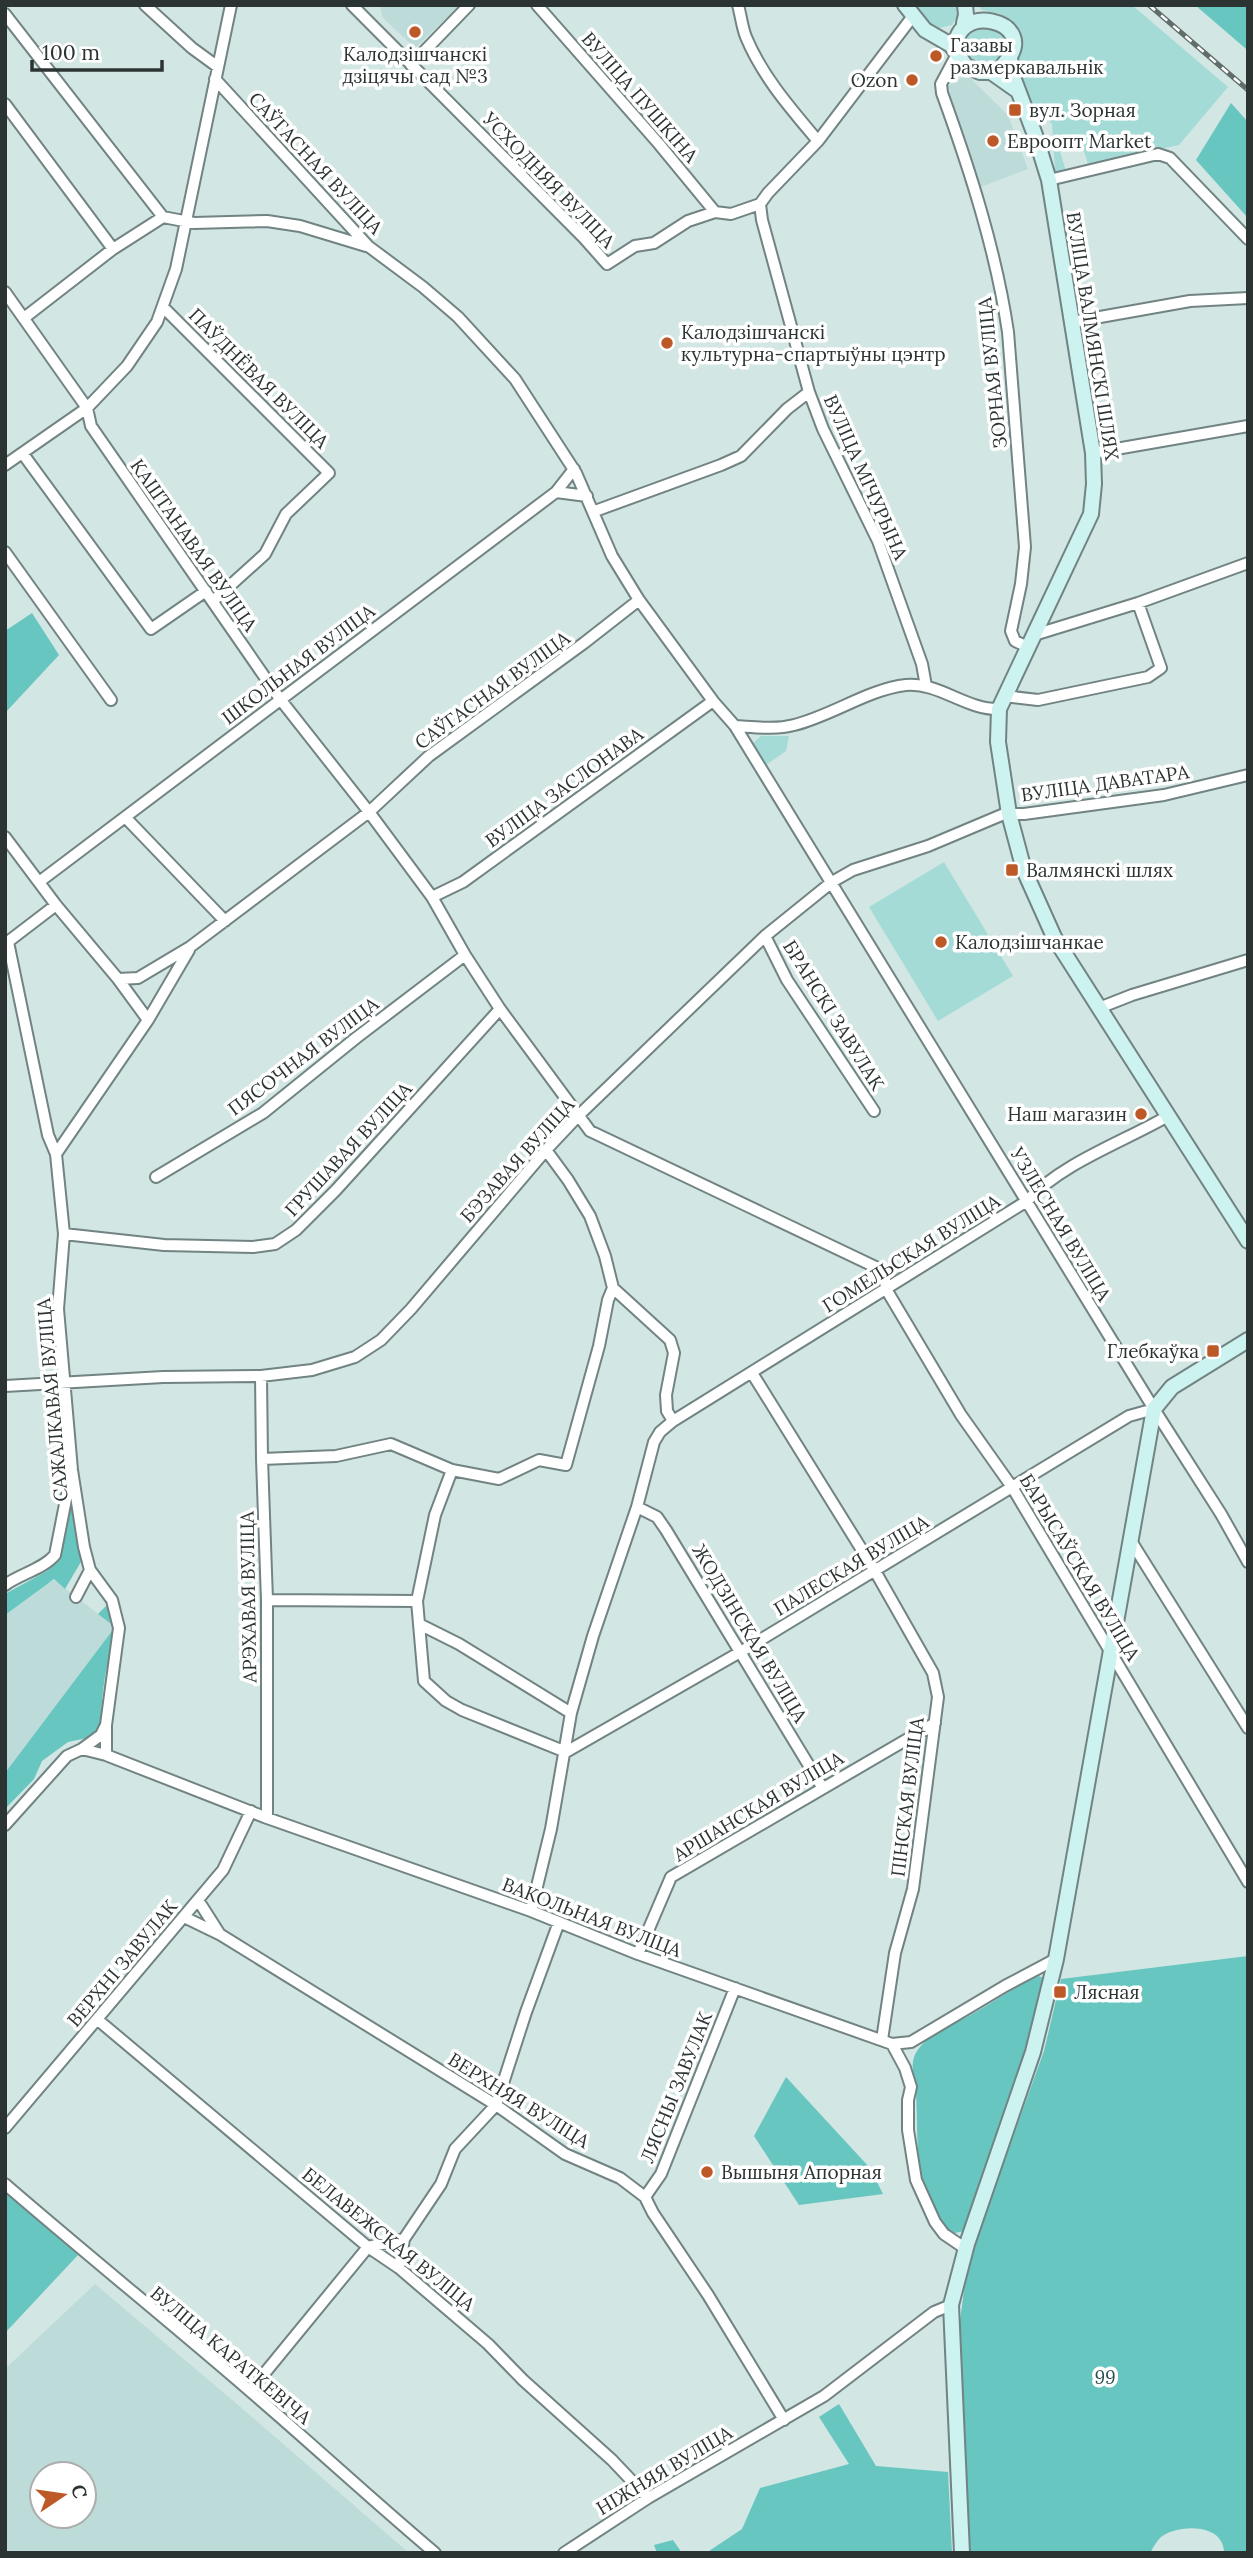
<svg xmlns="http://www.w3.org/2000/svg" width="1253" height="2558" viewBox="0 0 1253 2558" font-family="Lora,serif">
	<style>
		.built { fill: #bddbd8; fill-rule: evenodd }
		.green { fill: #a4dbd6 }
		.forest { fill: #67c6bf }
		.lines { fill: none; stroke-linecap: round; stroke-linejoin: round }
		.street-casing { stroke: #718382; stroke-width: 14 }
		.secondary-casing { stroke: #718382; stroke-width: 18 }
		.street { stroke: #fff; stroke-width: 10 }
		.secondary { stroke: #ccf3f0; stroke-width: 14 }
		.rail-casing { stroke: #616d6b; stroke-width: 5 }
		.rail { stroke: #fff; stroke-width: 2.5; stroke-dasharray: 8; stroke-linecap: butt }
		.poi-dot { fill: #bd5827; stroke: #fff; stroke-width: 2.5 }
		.labels { text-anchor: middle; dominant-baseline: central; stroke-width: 7; stroke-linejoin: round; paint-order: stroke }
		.poi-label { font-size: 19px; fill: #2c3433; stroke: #fff; text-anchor: start }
		.street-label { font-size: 19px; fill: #2c3433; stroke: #fff }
		.park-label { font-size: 19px; font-style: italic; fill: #244f4c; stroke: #fff }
	</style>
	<rect width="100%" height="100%" fill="#d2e6e4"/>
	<!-- built -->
	<path class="built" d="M380 5H460L415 48 382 17Z
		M967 75 1008 115 1028 169 981 187 947 86Z
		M54 1580 115 1627 5 1773V1607Z
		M95 2284 237 2404 409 2553H5V2369ZM42 2474H84V2516H42Z"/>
	<!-- green -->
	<path class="green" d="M914 5H956L957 16 952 25 940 28 928 22Z
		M977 5H1132L1228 87 1179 145 1088 164 1079 135 1057 142 1066 171H1055L1052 124 1029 100 1015 66 1017 36 1015 28 1001 14 982 10Z
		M977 22 1005 31C1006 36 1009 44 1008 48 1002 77 964 74 963 37Z
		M761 736H789L786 751 766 765 752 744Z
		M944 862 1013 976 938 1021 869 907Z"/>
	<!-- forest -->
	<path class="forest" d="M1195 5H1248V52L1245 48Z
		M1231 103 1248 122V218L1196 160Z
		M32 613 59 655 5 713V631Z
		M71 1504 82 1560 65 1589 54 1579 5 1615V1594L47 1571 61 1554Z
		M107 1605C121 1629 110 1651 105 1676 102 1694 101 1714 100 1732L92 1737 68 1742 42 1761 34 1779 5 1809V1773L115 1627 98 1614Z
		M1248 1956V2553H1224C1224 2521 1174 2525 1160 2538 1156 2542 1153 2548 1150 2553H969L960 2377V2321L965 2283 980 2228 1044 2051 1061 1979Z
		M1039 1976 1043 1978 1044 1984C1035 2016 1030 2051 1018 2083 1000 2132 980 2178 969 2230L955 2233 946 2232C912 2180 919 2149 916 2093 915 2076 907 2062 920 2047 934 2030 956 2024 974 2013 996 2001 1015 1986 1039 1976Z
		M786 2077 870 2168 883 2194 799 2205 754 2136Z
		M5 2192 78 2255 5 2333Z
		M839 2404 876 2466 948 2472 952 2553H706L742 2529 760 2488 849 2464 819 2417Z
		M673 2540 682 2553H657L654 2545Z"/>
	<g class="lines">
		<!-- street casing -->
		<g class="street-casing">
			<path id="street" d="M145 5 192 48 218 67
				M352 5 584 238 607 264 635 246 654 243 688 221 715 212 731 214 760 204 768 193 818 141 913 16
				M537 5 659 144 715 212
				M738 5C741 16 742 27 746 37 762 76 791 109 818 141
				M5 14 163 217
				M957 54 941 84 942 93C970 170 996 251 1008 332L1025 547 1021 584 1011 631 1015 641 1028 647
				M411 65 469 5
				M215 79 368 246 423 287 458 317 515 379 576 473 612 556 639 600 713 701 735 726 1154 1409 1221 1514 1248 1562
				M5 104 113 249
				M1049 180 1158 154 1170 158 1248 239
				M760 204 762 220 809 392 823 429 878 541 922 664 926 686
				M5 292 87 408 91 426 280 699 369 812 432 897 465 955 500 1009 590 1131 884 1271 886 1289 961 1415 1012 1487 1248 1882
				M164 308 329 473 286 514 265 554 213 601
				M24 318 113 249 163 217 194 223 267 221 300 226 366 246
				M1072 322 1190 301 1248 298
				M1093 453 1248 426
				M23 454 151 629 206 591
				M5 465 87 408 127 366 157 322 176 269 231 5
				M556 492 587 496
				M595 511 721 465 741 456 787 409 809 392
				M5 552 111 700
				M1034 635 1138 603 1248 563
				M1004 696 1038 700 1148 677 1161 668 1138 603
				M735 726C754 727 775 730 794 725 831 716 869 689 906 685 939 682 966 710 999 709
				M125 817 225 921
				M5 837 56 905 118 979 148 1020
				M39 882 556 492 574 469
				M432 897 463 882 713 701
				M765 936 787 980 874 1111
				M8 942 48 1135 56 1154 64 1234 58 1309 72 1470 84 1547 90 1570 112 1600 119 1628 106 1725V1755
				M5 944 56 905
				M118 979 138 978 190 947 369 812 429 756 584 643 639 600
				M1099 1008 1132 995 1248 960
				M56 1154 148 1020 189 950
				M156 1177 263 1113 356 1038 465 955
				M64 1234 164 1245 253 1247 275 1244 296 1230 336 1190 500 1009
				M613 1288 670 1340 674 1353 666 1395 667 1411 673 1421
				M752 1373 875 1571 933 1673 938 1697 913 1889 895 1953 882 2040
				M261 1376 262 1459 267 1600V1818
				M5 1386 163 1377 261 1376 312 1370 355 1357 381 1340 411 1309 546 1150 578 1116 765 936 832 882 853 870 928 846 1004 814H1024L1164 795 1248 775
				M262 1459 336 1456 391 1444 452 1470 499 1479 539 1460 566 1465 599 1346 608 1300 613 1288 605 1256 590 1216 568 1180 546 1150
				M452 1470 435 1515 417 1601 424 1681 446 1701 462 1710 566 1752 742 1651 1129 1416 1154 1409
				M637 1507 657 1517 666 1530 822 1787
				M1131 1541 1248 1728
				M5 1585C20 1574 43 1569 55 1555L70 1479
				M76 1597 90 1570
				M267 1600 417 1601
				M421 1625 459 1644 571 1713
				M82 1749 101 1735 106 1725
				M5 1825 67 1756 82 1749 106 1755 267 1818 531 1911 638 1954 892 2044 911 2042 1005 1986 1056 1959
				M198 1900 219 1933
				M531 1911 551 1829 571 1713 593 1636 637 1507 654 1442 660 1432 673 1421 1027 1201C1062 1163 1123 1142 1168 1116
				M184 1917 221 1935 496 2105 565 2154 620 2178 645 2197 653 2213 708 2295 784 2420
				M638 1954 671 1877 935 1723
				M98 2020 368 2247 399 2268 488 2344 523 2380 612 2460 648 2498
				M892 2044 905 2068 911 2087 908 2100V2130L916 2180 935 2222 944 2234 966 2249
				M5 2128 223 1870 251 1811
				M5 2184C86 2254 169 2321 250 2391 312 2444 372 2500 435 2553
				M645 2197 661 2174 735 1988
				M399 2268 404 2239 441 2184 455 2149 496 2105 526 2012 559 1922
				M250 2391 368 2247 404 2239
				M564 2553 648 2498 824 2396 934 2312 951 2305"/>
		</g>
		<!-- secondary casing -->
		<g class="secondary-casing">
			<path id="secondary" d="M905 5 925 30 951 45 966 66 980 72H991L1018 91
				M964 23 966 15 965 5
				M957 52C948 0 1045 19 1004 64
				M1010 58 1013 77 1035 135 1049 180 1093 453 1094 484 1091 514 999 709 998 742 1009 814 1024 870 1054 937 1248 1241
				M962 2553 951 2305 967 2244 1033 2052 1056 1959 1154 1409 1172 1387 1248 1340"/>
		</g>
		<!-- street -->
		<use href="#street" class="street"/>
		<!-- secondary -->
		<use href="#secondary" class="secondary"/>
		<!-- rail casing -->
		<g class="rail-casing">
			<path id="rail" d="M1149 5 1248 90"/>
		</g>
		<!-- rail -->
		<use href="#rail" class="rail"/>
	</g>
	<!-- markers -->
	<g class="poi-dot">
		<circle cx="415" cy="32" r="7"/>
		<circle cx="936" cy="56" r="7"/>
		<circle cx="912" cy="80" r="7"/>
		<rect x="1008" y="103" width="14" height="14" rx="3.5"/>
		<circle cx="993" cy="141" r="7"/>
		<circle cx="667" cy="343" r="7"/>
		<rect x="1005" y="863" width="14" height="14" rx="3.5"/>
		<circle cx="941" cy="942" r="7"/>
		<circle cx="1141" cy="1114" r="7"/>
		<rect x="1206" y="1344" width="14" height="14" rx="3.5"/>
		<rect x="1053" y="1985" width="14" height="14" rx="3.5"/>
		<circle cx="707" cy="2172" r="7"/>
	</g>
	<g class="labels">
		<!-- poi labels -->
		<g class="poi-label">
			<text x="950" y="45">Газавы<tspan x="950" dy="22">размеркавальнік</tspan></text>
			<text x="415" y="54" text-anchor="middle">Калодзішчанскі<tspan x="415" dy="22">дзіцячы сад №3</tspan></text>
			<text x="898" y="80" text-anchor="end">Ozon</text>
			<text x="1029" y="110">вул. Зорная</text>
			<text x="1007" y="141">Евроопт Market</text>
			<text x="681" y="332">Калодзішчанскі<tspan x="681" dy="22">культурна-спартыўны цэнтр</tspan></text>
			<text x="1026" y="870">Валмянскі шлях</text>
			<text x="955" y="942">Калодзішчанкае</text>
			<text x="1127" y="1114" text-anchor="end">Наш магазин</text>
			<text x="1199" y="1351" text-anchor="end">Глебкаўка</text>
			<text x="1074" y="1992">Лясная</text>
			<text x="721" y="2172">Вышыня Апорная</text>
		</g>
		<!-- street labels -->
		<g class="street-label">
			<text transform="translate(640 97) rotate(49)">ВУЛІЦА ПУШКІНА</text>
			<text transform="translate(316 163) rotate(47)">САЎГАСНАЯ ВУЛІЦА</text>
			<text transform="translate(549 180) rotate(46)">УСХОДНЯЯ ВУЛІЦА</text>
			<text transform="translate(1093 336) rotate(81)">ВУЛІЦА ВАЛМЯНСКІ ШЛЯХ</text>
			<text transform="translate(992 373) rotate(-96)">ЗОРНАЯ ВУЛІЦА</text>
			<text transform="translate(259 378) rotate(45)">ПАЎДНЁВАЯ ВУЛІЦА</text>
			<text transform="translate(866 477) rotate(66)">ВУЛІЦА МІЧУРЫНА</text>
			<text transform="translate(194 545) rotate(55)">КАШТАНАВАЯ ВУЛІЦА</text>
			<text transform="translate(298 664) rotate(-37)">ШКОЛЬНАЯ ВУЛІЦА</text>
			<text transform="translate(492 690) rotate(-36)">САЎГАСНАЯ ВУЛІЦА</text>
			<text transform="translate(1105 783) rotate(-8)">ВУЛІЦА ДАВАТАРА</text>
			<text transform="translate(564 787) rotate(-36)">ВУЛІЦА ЗАСЛОНАВА</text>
			<text transform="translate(834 1015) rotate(58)">БРАНСКІ ЗАВУЛАК</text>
			<text transform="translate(303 1056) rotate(-37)">ПЯСОЧНАЯ ВУЛІЦА</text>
			<text transform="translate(348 1149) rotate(-47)">ГРУШАВАЯ ВУЛІЦА</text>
			<text transform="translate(517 1160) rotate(-48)">БЭЗАВАЯ ВУЛІЦА</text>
			<text transform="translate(1061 1224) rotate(59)">УЗЛЕСНАЯ ВУЛІЦА</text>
			<text transform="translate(911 1253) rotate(-32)">ГОМЕЛЬСКАЯ ВУЛІЦА</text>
			<text transform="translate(52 1400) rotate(-95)">САЖАЛКАВАЯ ВУЛІЦА</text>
			<text transform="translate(851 1565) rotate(-31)">ПАЛЕСКАЯ ВУЛІЦА</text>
			<text transform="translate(1080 1567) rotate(59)">БАРЫСАЎСКАЯ ВУЛІЦА</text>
			<text transform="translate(248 1597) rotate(-91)">АРЭХАВАЯ ВУЛІЦА</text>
			<text transform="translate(750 1633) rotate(59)">ЖОДЗІНСКАЯ ВУЛІЦА</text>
			<text transform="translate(907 1797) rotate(-83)">ПІНСКАЯ ВУЛІЦА</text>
			<text transform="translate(758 1806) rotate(-31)">АРШАНСКАЯ ВУЛІЦА</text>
			<text transform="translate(592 1917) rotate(21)">ВАКОЛЬНАЯ ВУЛІЦА</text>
			<text transform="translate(122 1963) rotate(-50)">ВЕРХНІ ЗАВУЛАК</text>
			<text transform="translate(676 2087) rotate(-68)">ЛЯСНЫ ЗАВУЛАК</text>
			<text transform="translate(519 2100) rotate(32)">ВЕРХНЯЯ ВУЛІЦА</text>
			<text transform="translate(389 2239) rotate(39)">БЕЛАВЕЖСКАЯ ВУЛІЦА</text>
			<text transform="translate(231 2355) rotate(40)">ВУЛІЦА КАРАТКЕВІЧА</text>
			<text transform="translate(664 2470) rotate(-31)">НІЖНЯЯ ВУЛІЦА</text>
		</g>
		<!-- park labels -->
		<g class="park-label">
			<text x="1105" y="2377">99</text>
		</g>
	</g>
	<!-- border -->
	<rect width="1253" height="2558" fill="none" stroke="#2c3433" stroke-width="14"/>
	<!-- north arrow -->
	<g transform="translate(63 2495) rotate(77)"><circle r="33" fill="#ffffff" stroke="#abaead" stroke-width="2"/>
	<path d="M0-5L12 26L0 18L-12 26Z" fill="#bd5827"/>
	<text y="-10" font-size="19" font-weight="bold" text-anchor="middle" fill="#2c3433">С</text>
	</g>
	<!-- scale -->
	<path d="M32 60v10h130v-10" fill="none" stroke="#2c3433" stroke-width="3.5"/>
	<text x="42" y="60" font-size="21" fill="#2c3433" stroke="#ffffff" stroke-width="5" paint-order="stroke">100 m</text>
</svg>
